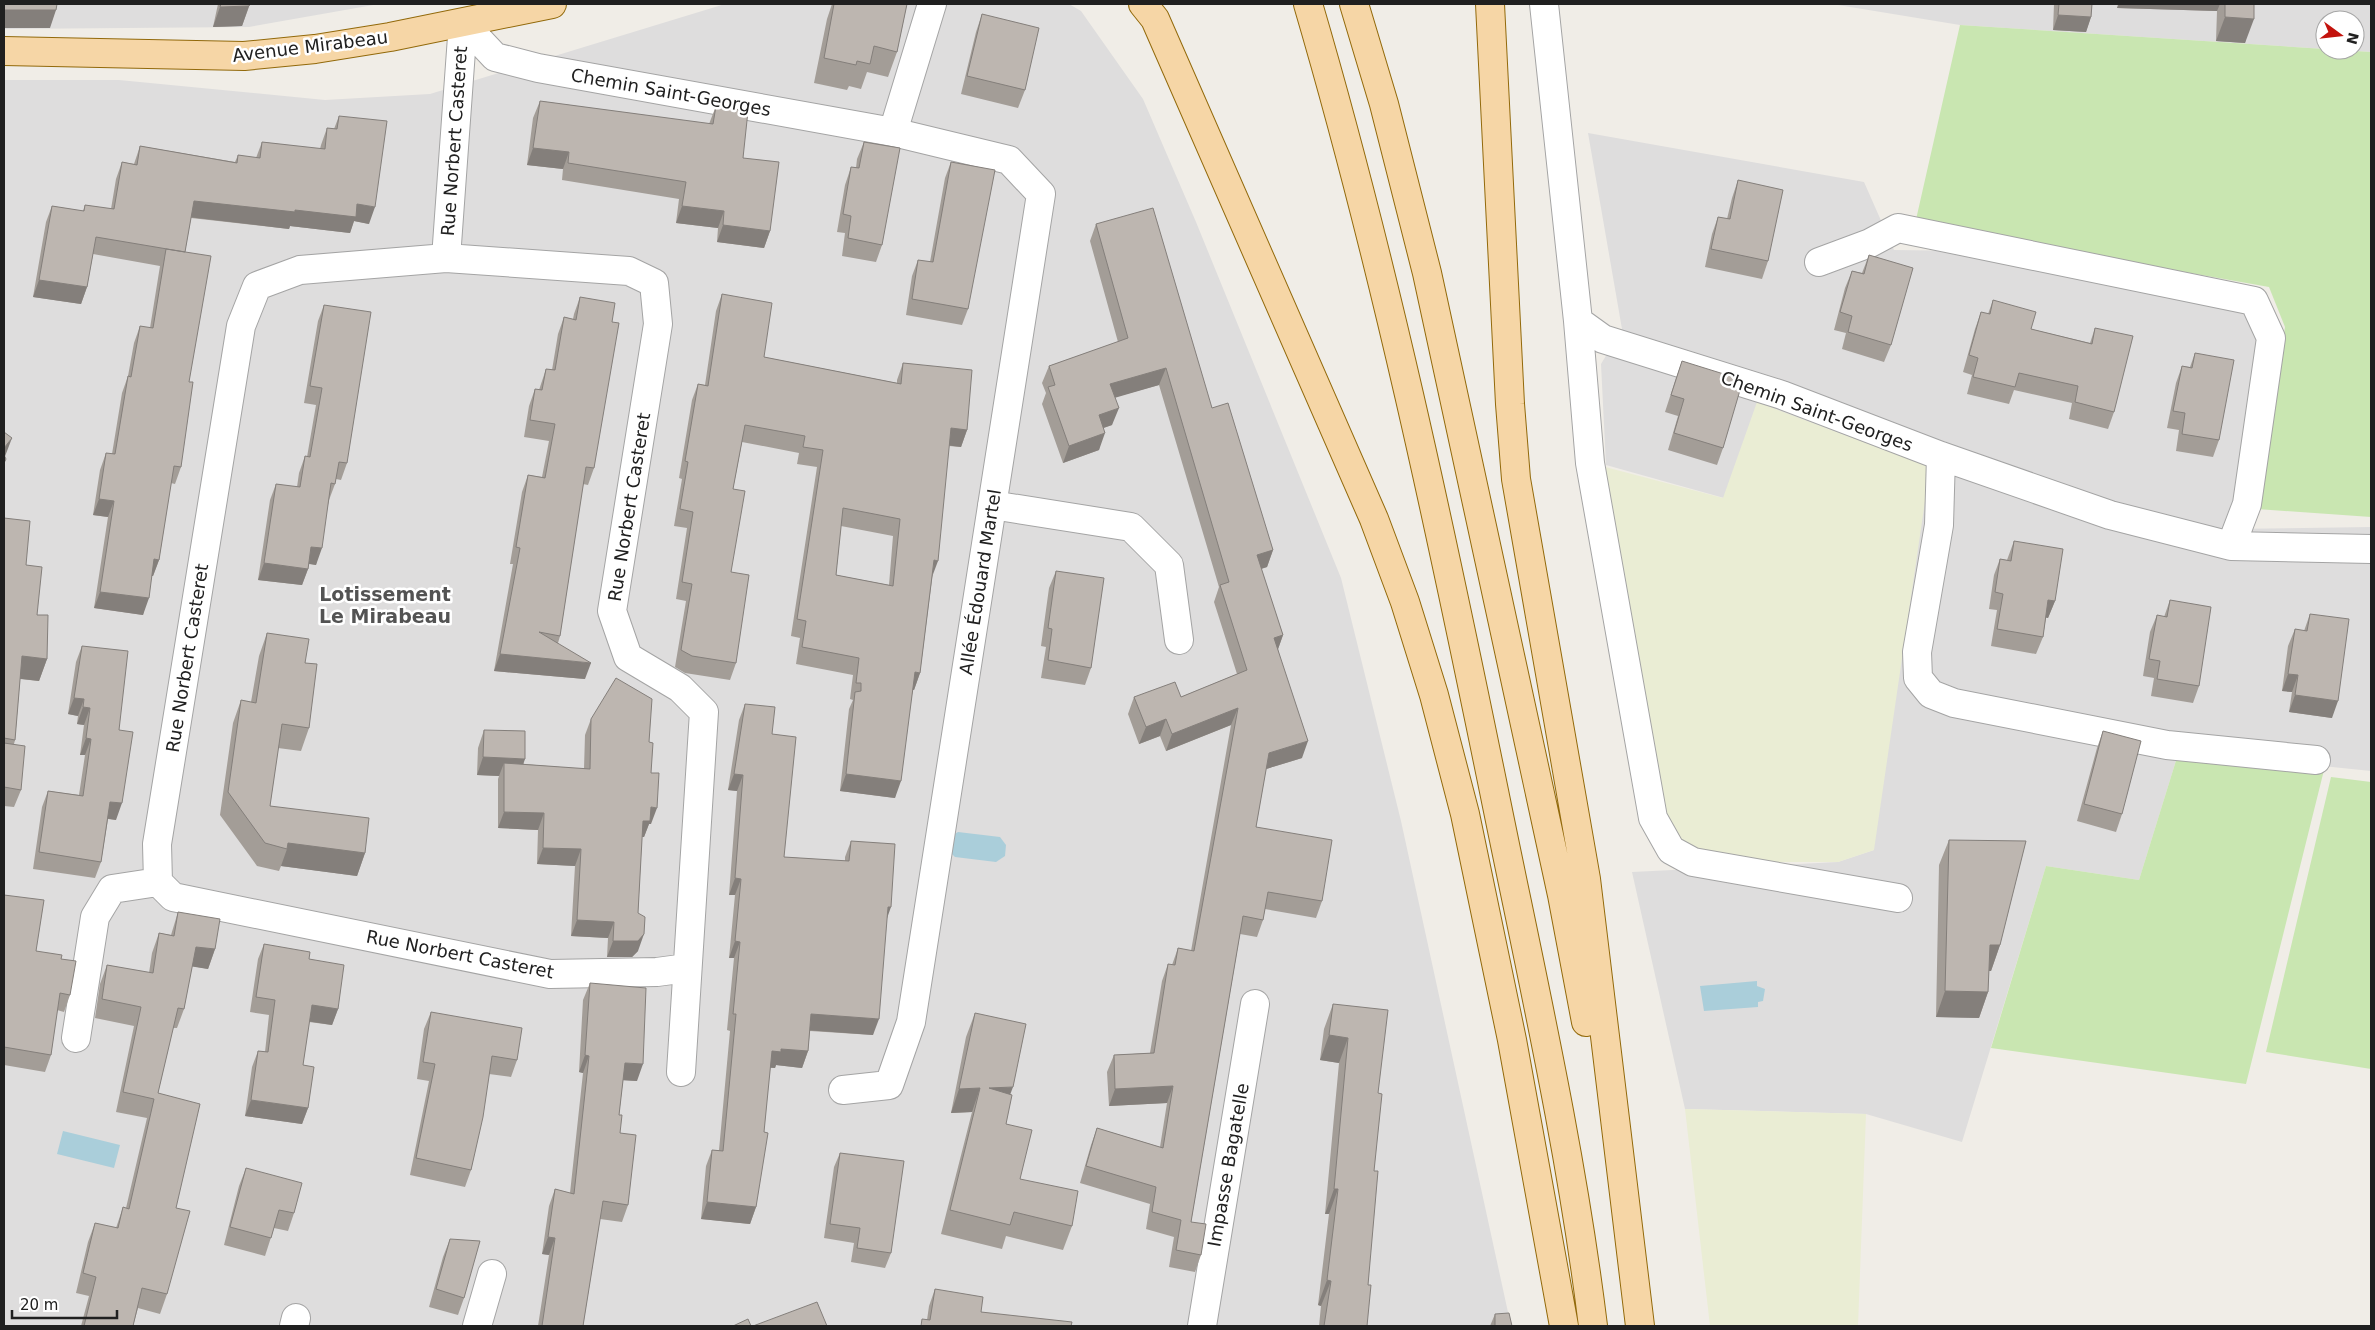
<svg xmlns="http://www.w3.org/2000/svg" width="2375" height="1330" viewBox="0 0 2375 1330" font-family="'DejaVu Sans',sans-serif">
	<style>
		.residential { fill: #dedddd }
		.farmland { fill: #eaedd4 }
		.grass { fill: #c9e6b1 }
		.water { fill: #aaceda }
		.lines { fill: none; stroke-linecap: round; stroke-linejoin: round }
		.minor-casing { stroke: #a4a4a4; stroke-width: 30 }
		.major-casing { stroke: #92690a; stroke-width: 30 }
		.minor { stroke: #fff; stroke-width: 28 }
		.major { stroke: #f6d6a6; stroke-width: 28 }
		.wall { fill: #a39d97; fill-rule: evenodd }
		.shaded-wall { fill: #847f7b }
		.building { fill: #bdb6b0; stroke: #847f7b; fill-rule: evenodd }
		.labels { text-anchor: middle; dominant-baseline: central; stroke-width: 5; stroke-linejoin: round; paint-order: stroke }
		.street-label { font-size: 18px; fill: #202020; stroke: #fff }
		.neighbourhood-label { font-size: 19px; font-weight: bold; fill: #535353; stroke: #fff }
	</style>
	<rect width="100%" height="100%" fill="#f0ede7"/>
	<!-- residential -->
	<path class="residential" d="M4 4H379L249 27 4 29Z
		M725 4H1069L1081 11 1143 99 1196 222 1341 578 1401 821 1511 1326H4V80H119L325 100 430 94Z
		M1832 4H2371V52L2346 50H2355V20H2325V49L1960 25Z
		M1588 133 1864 182 1894 250 1968 251 2246 308 2259 344 2229 529 2371 527V771L2179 751 2139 880 2046 866 1962 1142 1866 1114 1685 1109 1632 872 1838 862 1874 850 1724 498 1606 465 1601 364 1622 329Z"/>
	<!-- farmland -->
	<path class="farmland" d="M1757 402 1930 467 1874 850 1838 862H1693L1671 850 1590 463 1723 498Z
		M1685 1109 1866 1114 1858 1326H1710Z"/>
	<!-- grass -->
	<path class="grass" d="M1960 25 2371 52V517L2257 509 2285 327 2269 287 1915 224Z
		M2179 751 2325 766 2246 1084 1991 1048 2046 866 2139 880Z
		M2331 777 2371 782V1069L2266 1052Z"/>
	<!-- water -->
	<path class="water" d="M958 832 1000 837 1006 845 1005 856 996 862 955 857 950 852 951 836Z
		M1757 981V986L1765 989 1763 1001 1758 1002V1007L1704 1011 1700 986Z
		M63 1131 120 1145 114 1168 57 1154Z"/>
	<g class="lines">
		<!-- minor casing -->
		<g class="minor-casing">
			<path id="minor" d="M1544 4 1578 321 1603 339 1782 395 1941 456 2110 515 2231 546 2371 549
				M463 23 495 57 538 68 893 132 1009 160 1041 194 911 1022 889 1085 843 1090
				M893 132 932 4
				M446 258 463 23
				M1819 262 1870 243 1898 228 2254 301 2271 338 2247 504 2231 546
				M1578 321 1590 463 1653 818 1671 850 1693 862 1898 898
				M1941 456 1939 525 1917 652 1918 678 1931 694 1954 703 2167 745 2316 760
				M992 505 1131 527 1169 565 1179 640
				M76 1038 95 917 112 889 158 882
				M681 1072 704 712 680 688 628 657 612 611 658 324 654 283 629 271 446 258 300 270 257 286 241 326 157 844 158 882 173 897 550 974 657 972 687 968
				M294 1326 296 1318
				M477 1326 492 1274
				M1202 1326 1255 1004"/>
		</g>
		<!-- major casing -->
		<g class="major-casing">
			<path id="major" d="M1143 4 1155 19 1374 519 1405 602 1434 695 1465 814 1512 1040 1564 1326
				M1308 4C1384 263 1440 527 1494 791 1530 969 1571 1146 1593 1326
				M1354 4 1384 104 1427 273 1562 895 1586 1022
				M1490 4 1510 404 1516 479 1586 879 1640 1326
				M4 51 244 56 315 49 390 37 552 4"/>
		</g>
		<!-- minor -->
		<use href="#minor" class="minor"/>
		<!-- major -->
		<use href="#major" class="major"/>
	</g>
	<!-- wall -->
	<path class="wall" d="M218 4H250L242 26 213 27Z
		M832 4H907L897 52 888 77 867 72 861 89 849 86 847 90 814 83 827 19Z
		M2031 4H2092L2091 17 2086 32 2053 30 2054 4Z
		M2118 4H2254L2245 43 2216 41 2217 11 2117 8Z
		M982 14 1025 90 1018 108 961 94 976 32Z
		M540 101 709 124 716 106 743 158 770 231 764 248 717 242 718 228 676 223 679 199 562 180 563 169 527 165 533 118Z
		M339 116 369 224 354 221 350 233 290 226 289 229 191 218 185 252 189 382 181 467 175 484 171 483 159 560 153 576H152L143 615 94 608 108 517 93 515 100 470 106 453 112 454 122 393 128 376 134 343 140 326 150 328 160 266 93 254 87 287 81 304 33 297 46 222 52 206 83 211 85 205 111 209 116 179 122 162 134 164 140 146 235 162 238 155 256 158 262 142 320 149 321 145 327 128 334 129Z
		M864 142 882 245 876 262 842 256 845 233 837 232 845 185 851 167 856 168 857 159Z
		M951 162 968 309 962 325 906 315 912 276 918 260 930 262 945 178Z
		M1738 180 1768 261 1762 279 1705 267 1712 234 1718 217 1727 219 1732 198Z
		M1096 224 1212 408 1273 550 1267 567 1261 569 1283 635 1278 649 1302 758 1266 769 1256 827 1322 901 1316 918 1265 909 1263 920 1257 937 1240 934 1191 1222 1201 1255 1195 1272 1169 1267 1174 1237 1146 1229 1150 1204 1080 1183 1091 1145 1097 1128 1160 1147 1167 1103 1109 1106 1107 1072 1114 1055 1150 1053 1162 981 1168 964 1172 965 1178 948 1191 951 1231 725 1166 751 1160 736 1139 744 1128 714 1134 697H1181L1237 674 1214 602 1219 587 1159 385 1115 397 1112 425 1103 428 1099 450 1063 463 1042 404 1046 393 1042 383 1049 366 1118 342 1090 241Z
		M1869 255 1891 345 1884 362 1842 349 1846 333 1834 330 1845 288 1852 271 1862 273Z
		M722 294 764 357 897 383V380L903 363 967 430 961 447 949 446 920 673 914 690 913 689 895 798 840 791 849 709 853 700 850 699 853 675 796 664 800 638 791 636 817 467 797 464 799 453 742 442 733 489 731 572 736 663 730 680 685 673 675 667 686 601 676 599 687 528 674 526 682 479 679 478 692 400 698 384 705 385 716 311ZM841 526 893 536 889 585 836 575Z
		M580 297 612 322 594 468 588 485 583 484 560 636 558 643 585 679 494 671 513 564H510L522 492 528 475 542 477 549 441 524 437 529 406 535 389 539 390 546 369 552 370 558 334 564 317 573 319 574 314Z
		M1993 300 2031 329 2090 343 2095 328 2114 412 2108 429 2069 419 2072 403 2014 390 2009 404 1967 394 1972 375 1963 372 1975 329 1981 312 1988 314Z
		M324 305 347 463 341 480 336 479 335 484 329 500 316 565 309 564 308 569 302 585 258 580 270 500 276 484 297 487 299 473 305 456 307 457 316 405 304 403 318 321Z
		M2195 353 2219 440 2213 457 2176 451 2179 430 2167 428 2176 383 2182 366 2190 367Z
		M1682 361 1723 448 1717 465 1668 450 1678 416 1665 412 1676 378Z
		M4 518 26 565 47 659 39 681 20 679 15 740 14 744 21 790 14 807 4 806Z
		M2014 541 2055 601 2048 618 2046 617 2043 637 2036 654 1991 646 1997 610 1989 609 1994 575 2000 559 2007 560Z
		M1056 571 1091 668 1085 685 1041 678 1046 647 1041 646 1049 588Z
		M2170 600 2199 686 2193 703 2151 696 2154 678 2143 676 2150 632 2157 615 2164 617Z
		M2310 614 2332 718 2289 712 2292 692 2282 691 2288 646 2295 629 2304 631Z
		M267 633 305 663 309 728 301 751 278 748 270 806 365 853 357 876 281 866 279 871 257 866 220 815 233 723 241 700 251 702 259 656Z
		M82 646 119 730 116 820 108 819 101 862 95 878 33 869 42 807 48 791 79 795 85 755H80L84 725 77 724 78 716 68 714 76 662Z
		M745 704 772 734 784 857 845 861V857L851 841 887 917 873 1035 810 1031 808 1051 802 1068 776 1065 775 1068H770L756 1207 750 1224 701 1219 706 1166 712 1150H719L730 1031 727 1030 734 958H729L735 895H729L737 791 728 790 739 720Z
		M591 719 649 742 651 773V824H649L644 837H642L638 913V951L632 957H607L608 938 571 936 575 866 537 864 538 830 498 828V779L499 776 477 775 478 748 484 730 524 764 584 769 585 735Z
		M2103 731 2122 814 2116 832 2077 821 2097 748Z
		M1949 840 2000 945 1991 971H1989L1988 992 1979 1018 1936 1017 1939 865Z
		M4 895 36 951 61 959 70 995 64 1012 57 1010 51 1055 45 1072 4 1065Z
		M178 912 215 949 208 969 192 966 184 1009 177 1028H173L158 1093 176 1208 167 1294 160 1314 138 1308 133 1326H81L89 1296 76 1293 88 1242 95 1223 116 1228 123 1207 126 1208 147 1118 116 1112 134 1026 95 1018 100 984 107 965 149 973 152 953 159 933 171 935Z
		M264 944 309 959 338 1009 332 1025 309 1022 303 1065 308 1108 302 1124 245 1116 252 1067 258 1051 265 1052 269 1015 250 1012 258 959Z
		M590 983 637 1081 623 1080 619 1115 620 1133 628 1205 622 1222 600 1219 583 1326H538L549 1255 542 1254 549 1206 555 1189 570 1193 583 1073 579 1072 583 1000Z
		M1333 1004 1378 1093 1368 1285 1367 1326H1319L1321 1306 1318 1305 1329 1214H1325L1339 1063 1320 1060 1324 1029Z
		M431 1012 517 1060 511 1077 489 1074 471 1170 465 1187 410 1175 429 1081 417 1079 424 1029Z
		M975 1013 1010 1094 1006 1124 1020 1179 1072 1226 1063 1250 1006 1236 1002 1249 941 1234 972 1112 951 1113 966 1037Z
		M840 1153 891 1253 885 1268 851 1262 854 1243 824 1238 834 1167Z
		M246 1168 294 1213 288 1231 274 1228 265 1256 224 1245 239 1186Z
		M450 1239 464 1298 458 1315 429 1307 443 1257Z
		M935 1289 981 1312 1071 1326 927 1320 929 1306Z
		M1495 1314 1512 1326H1490Z"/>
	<!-- shaded-wall -->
	<path class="shaded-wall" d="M2119 4H2220L2217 11 2117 8Z
		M249 6 242 26 213 27 220 7Z
		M4 10H56L50 28H4Z
		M2058 15 2091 17 2086 32 2053 30Z
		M2225 17 2254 19 2245 43 2216 41Z
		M533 148 569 152 563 169 527 165Z
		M194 201 357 204 375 207 369 224 354 221 350 233 290 226 289 229 188 217Z
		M682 206 724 211 718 228 676 223Z
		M723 225 770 231 764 248 717 242Z
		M39 280 87 287 81 304 33 297Z
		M1166 368 1159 385 1104 401 1110 384Z
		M1119 408 1112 425 1092 432 1099 415Z
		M951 428 967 430 961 447 945 445Z
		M1105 433 1099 450 1063 463 1069 446Z
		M12 438 4 459V448Z
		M99 499 114 501 108 517 93 515Z
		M311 547 322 548 316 565 305 563Z
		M1273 550 1267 567 1251 572 1257 555Z
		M154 559 159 560 153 576H148Z
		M934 560 938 561 932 577Z
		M264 563 308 569 302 585 258 580Z
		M100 592 149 598 143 615 94 608Z
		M2048 600 2055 601 2048 618 2042 617Z
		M1283 635 1277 652 1274 638Z
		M500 654 591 663 585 679 494 671Z
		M22 656 47 659 39 681 14 678Z
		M915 672 920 673 914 690 909 689Z
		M2288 674 2298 675 2292 692 2282 691Z
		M2295 695 2338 701 2332 718 2289 712Z
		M74 698 84 699 78 716 68 714Z
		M83 707 90 708 84 725 77 724Z
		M1238 708 1231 725 1166 751 1172 734Z
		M1166 719 1160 736 1139 744 1146 727Z
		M86 738 91 739 85 755H80Z
		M1308 741 1302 758 1263 770 1269 753Z
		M483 757 525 759 519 777 504 763 499 776 477 775Z
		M734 774 743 775 737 791 728 790Z
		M846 774 901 781 895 798 840 791Z
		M110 802 122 803 116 820 104 818Z
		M651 807 657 808 651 824H649L644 837H637L643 821Z
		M504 812 544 813 538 830 498 828Z
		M288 843 365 853 357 876 281 866 287 849Z
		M543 848 581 849 575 866 537 864Z
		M735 878 741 879 735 895H729Z
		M888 907H891L885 924Z
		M577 920 614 922 608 938 571 936Z
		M644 934 638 951 632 957H607L613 941Z
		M735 941 740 942 734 958H729Z
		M1990 945H2000L1991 971H1980Z
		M196 947 215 949 208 969 189 966Z
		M1945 991 1988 992 1979 1018 1936 1017Z
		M312 1005 338 1009 332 1025 306 1021Z
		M811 1014 879 1019 873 1035 805 1030Z
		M1329 1035 1348 1038 1339 1063 1320 1060Z
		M781 1049 808 1051 802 1068 776 1065 775 1068 766 1067 772 1051Z
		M585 1055 589 1056 583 1073 579 1072Z
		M625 1063 643 1064 637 1081 619 1080Z
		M1173 1086 1167 1103 1109 1106 1115 1089Z
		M1013 1087 1004 1111 989 1088Z
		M980 1088 972 1112 951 1113 959 1089Z
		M251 1100 308 1108 302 1124 245 1116Z
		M1334 1189H1338L1329 1214H1325Z
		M707 1202 756 1207 750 1224 701 1219Z
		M548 1237 555 1238 549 1255 542 1254Z
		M1327 1280 1331 1281 1321 1306 1318 1305Z"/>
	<!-- building -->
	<path class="building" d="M4 4H57L56 10H4Z
		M221 4H250L249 6 220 7Z
		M834 4H907L897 52 874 46 870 64 857 61 856 65 824 58Z
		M2059 4H2092L2091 17 2058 15Z
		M2225 4H2254V19L2225 17Z
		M982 14 1039 28 1025 90 967 76Z
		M540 101 713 124 716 106 748 111 743 158 779 162 770 231 723 225 724 211 682 206 686 182 568 163 569 152 533 148Z
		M339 116 387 121 375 207 357 204 356 217 295 210V212L194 201 185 252 96 237 87 287 39 280 52 206 84 211 85 205 114 209 122 162 137 165 140 146 237 163 238 155 260 158 262 142 325 149 327 128 337 129Z
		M864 142 900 148 882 245 848 238 851 216 843 214 851 167 859 168Z
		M951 162 995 170 968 309 912 299 918 260 933 262Z
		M1738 180 1783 190 1768 261 1711 249 1718 217 1730 219Z
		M1153 208 1212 408 1228 403 1273 550 1257 555 1283 635 1274 638 1308 741 1269 753 1256 827 1332 840 1322 901 1268 892 1263 920 1243 916 1191 1222 1206 1224 1201 1255 1176 1250 1181 1220 1152 1212 1156 1187 1086 1166 1097 1128 1163 1148 1173 1086 1115 1089 1114 1055 1154 1053 1168 964 1175 965 1178 948 1194 951 1238 708 1172 734 1166 719 1146 727 1134 697 1175 682 1181 697 1247 670 1220 585 1229 582 1166 368 1110 384 1119 408 1099 415 1105 433 1069 446 1048 387 1055 385 1049 366 1128 338 1096 224Z
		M166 249 211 256 189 382H193L181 467 174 466 159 560 154 559 149 598 100 592 114 501 99 499 106 453 115 454 128 376 131 377 140 326 153 328Z
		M1869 255 1913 268 1891 345 1848 332 1852 316 1840 312 1852 271 1864 274Z
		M722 294 772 303 764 357 901 384 903 363 972 370 967 430 951 428 938 561 934 560 920 673 915 672 901 781 846 774 855 692 861 691V683H856L859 658 802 647 806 621 797 619 823 450 803 447 805 436 745 425 733 489 745 491 731 572 749 575 736 663 692 656 681 650 692 584 682 582 693 512 680 509 688 462 685 461 698 384 708 386ZM843 508 900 519 893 586 836 575Z
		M580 297 615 303 612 322 619 323 594 468 586 467 560 636 539 632 591 663 500 654 520 548 516 547 528 475 545 478 555 424 530 420 535 389 542 390 546 369 555 370 564 317 576 320Z
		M1993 300 2036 312 2031 329 2092 344 2095 328 2133 336 2114 412 2075 402 2078 386 2019 373 2015 387 1973 377 1978 358 1969 355 1981 312 1990 314Z
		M324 305 371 312 347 463 339 462 335 484 331 483 322 548 311 547 308 569 264 563 276 484 300 487 305 456 310 457 322 388 310 386Z
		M2195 353 2234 360 2219 440 2182 434 2185 413 2173 411 2182 366 2192 368Z
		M1682 361 1743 380 1723 448 1674 433 1684 399 1671 395Z
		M4 432 12 438 4 448Z
		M4 455 6 459 4 463Z
		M4 518 30 521 26 565 42 567 37 615H48L47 659 22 656 15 740 4 738Z
		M2014 541 2063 549 2055 601 2048 600 2043 637 1997 629 2003 594 1995 592 2000 559 2011 561Z
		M1056 571 1104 578 1091 668 1048 660 1052 629 1048 628Z
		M2170 600 2211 607 2199 686 2157 679 2160 661 2149 659 2157 615 2167 617Z
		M2310 614 2349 619 2338 701 2295 695 2298 675 2288 674 2295 629 2307 631Z
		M267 633 309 639 305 663 317 664 309 728 282 724 270 806 369 818 365 853 288 843 287 849 265 843 228 792 241 700 256 703Z
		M82 646 128 651 119 730 133 732 122 803 110 802 101 862 39 852 48 791 83 796 91 739 86 738 90 708 83 707 84 699 74 698Z
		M616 678 652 699 649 742 653 743 651 773H659L657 808 651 807 650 821H643L638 913 645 917 644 934 638 941H613L614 922 577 920 581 849 543 848 544 813 504 812V763L590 769 591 719Z
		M745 704 775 707 772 734 796 737 784 857 849 861 851 841 895 844 891 907H888L879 1019 811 1014 808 1051 781 1049V1052L772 1051 764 1132 768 1133 756 1207 707 1202 712 1150 723 1151 736 1014H733L740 942 735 941 741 879 735 878 743 775 734 774Z
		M484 730 525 731V759L483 757Z
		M2103 731 2141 741 2122 814 2084 804Z
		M4 743 25 746 21 790 4 787Z
		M1949 840 2026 841 2000 945H1990L1988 992 1945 991Z
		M4 895 44 900 36 951 62 955 61 959 76 961 70 995 60 993 51 1055 4 1047Z
		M178 912 220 919 215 949 196 947 184 1009 178 1008 158 1093 200 1104 176 1208 190 1211 167 1294 142 1288 133 1326H84L96 1277 83 1273 95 1223 118 1228 123 1207 129 1209 154 1099 123 1092 141 1007 102 999 107 965 153 973 159 933 174 936Z
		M264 944 310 952 309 959 344 965 338 1009 312 1005 303 1065 314 1067 308 1108 251 1100 258 1051 268 1052 275 1000 256 997Z
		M590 983 646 988 643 1064 625 1063 619 1115H622L620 1133 636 1135 628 1205 603 1201 583 1326H542L555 1238 548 1237 555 1189 574 1194 589 1056 585 1055Z
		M1333 1004 1388 1010 1378 1093 1382 1094 1374 1171H1378L1368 1285H1371L1367 1326H1324L1331 1281 1327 1280 1338 1189H1334L1348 1038 1329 1035Z
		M431 1012 522 1028 517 1060 492 1056 483 1117 471 1170 416 1158 435 1064 423 1062Z
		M975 1013 1026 1024 1013 1087 989 1088 1012 1095 1006 1124 1032 1130 1020 1179 1078 1191 1072 1226 1014 1212 1010 1225 950 1210 980 1088 959 1089Z
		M840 1153 904 1161 891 1253 857 1248 860 1228 830 1224Z
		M246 1168 302 1183 294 1213 279 1210 271 1238 230 1227Z
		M450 1239 480 1241 464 1298 436 1289Z
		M935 1289 983 1297 981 1312 1072 1322 1071 1326H921L922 1319 930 1320Z
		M817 1302 827 1326H753Z
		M1509 1313 1512 1326H1495V1314Z
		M748 1319 751 1326H733Z"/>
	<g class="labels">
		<!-- street labels -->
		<g class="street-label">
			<text transform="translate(310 46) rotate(-7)">Avenue Mirabeau</text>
			<text transform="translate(671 92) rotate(10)">Chemin Saint-Georges</text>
			<text transform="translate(454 141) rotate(-86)">Rue Norbert Casteret</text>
			<text transform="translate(1817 411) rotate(20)">Chemin Saint-Georges</text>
			<text transform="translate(629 507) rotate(-81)">Rue Norbert Casteret</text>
			<text transform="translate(980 582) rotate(-81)">Allée Édouard Martel</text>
			<text transform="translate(187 658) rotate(-81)">Rue Norbert Casteret</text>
			<text transform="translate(460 954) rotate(11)">Rue Norbert Casteret</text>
			<text transform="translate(1228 1165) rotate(-80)">Impasse Bagatelle</text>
		</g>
		<!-- neighbourhood labels -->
		<g class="neighbourhood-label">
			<text x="385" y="594">Lotissement<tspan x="385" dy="22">Le Mirabeau</tspan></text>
		</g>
	</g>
	<!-- border -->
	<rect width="2375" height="1330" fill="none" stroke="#202020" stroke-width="10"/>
	<!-- north arrow -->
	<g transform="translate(2340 35) rotate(105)"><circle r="24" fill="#ffffff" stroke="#a6a6a6"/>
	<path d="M0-4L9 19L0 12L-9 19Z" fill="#c3130d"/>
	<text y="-8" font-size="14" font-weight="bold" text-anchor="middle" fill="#202020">N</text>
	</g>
	<!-- scale -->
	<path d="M12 1310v8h105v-8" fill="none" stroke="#202020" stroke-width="2.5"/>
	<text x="20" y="1310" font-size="15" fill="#202020" stroke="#ffffff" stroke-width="4" paint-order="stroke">20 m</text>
</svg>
